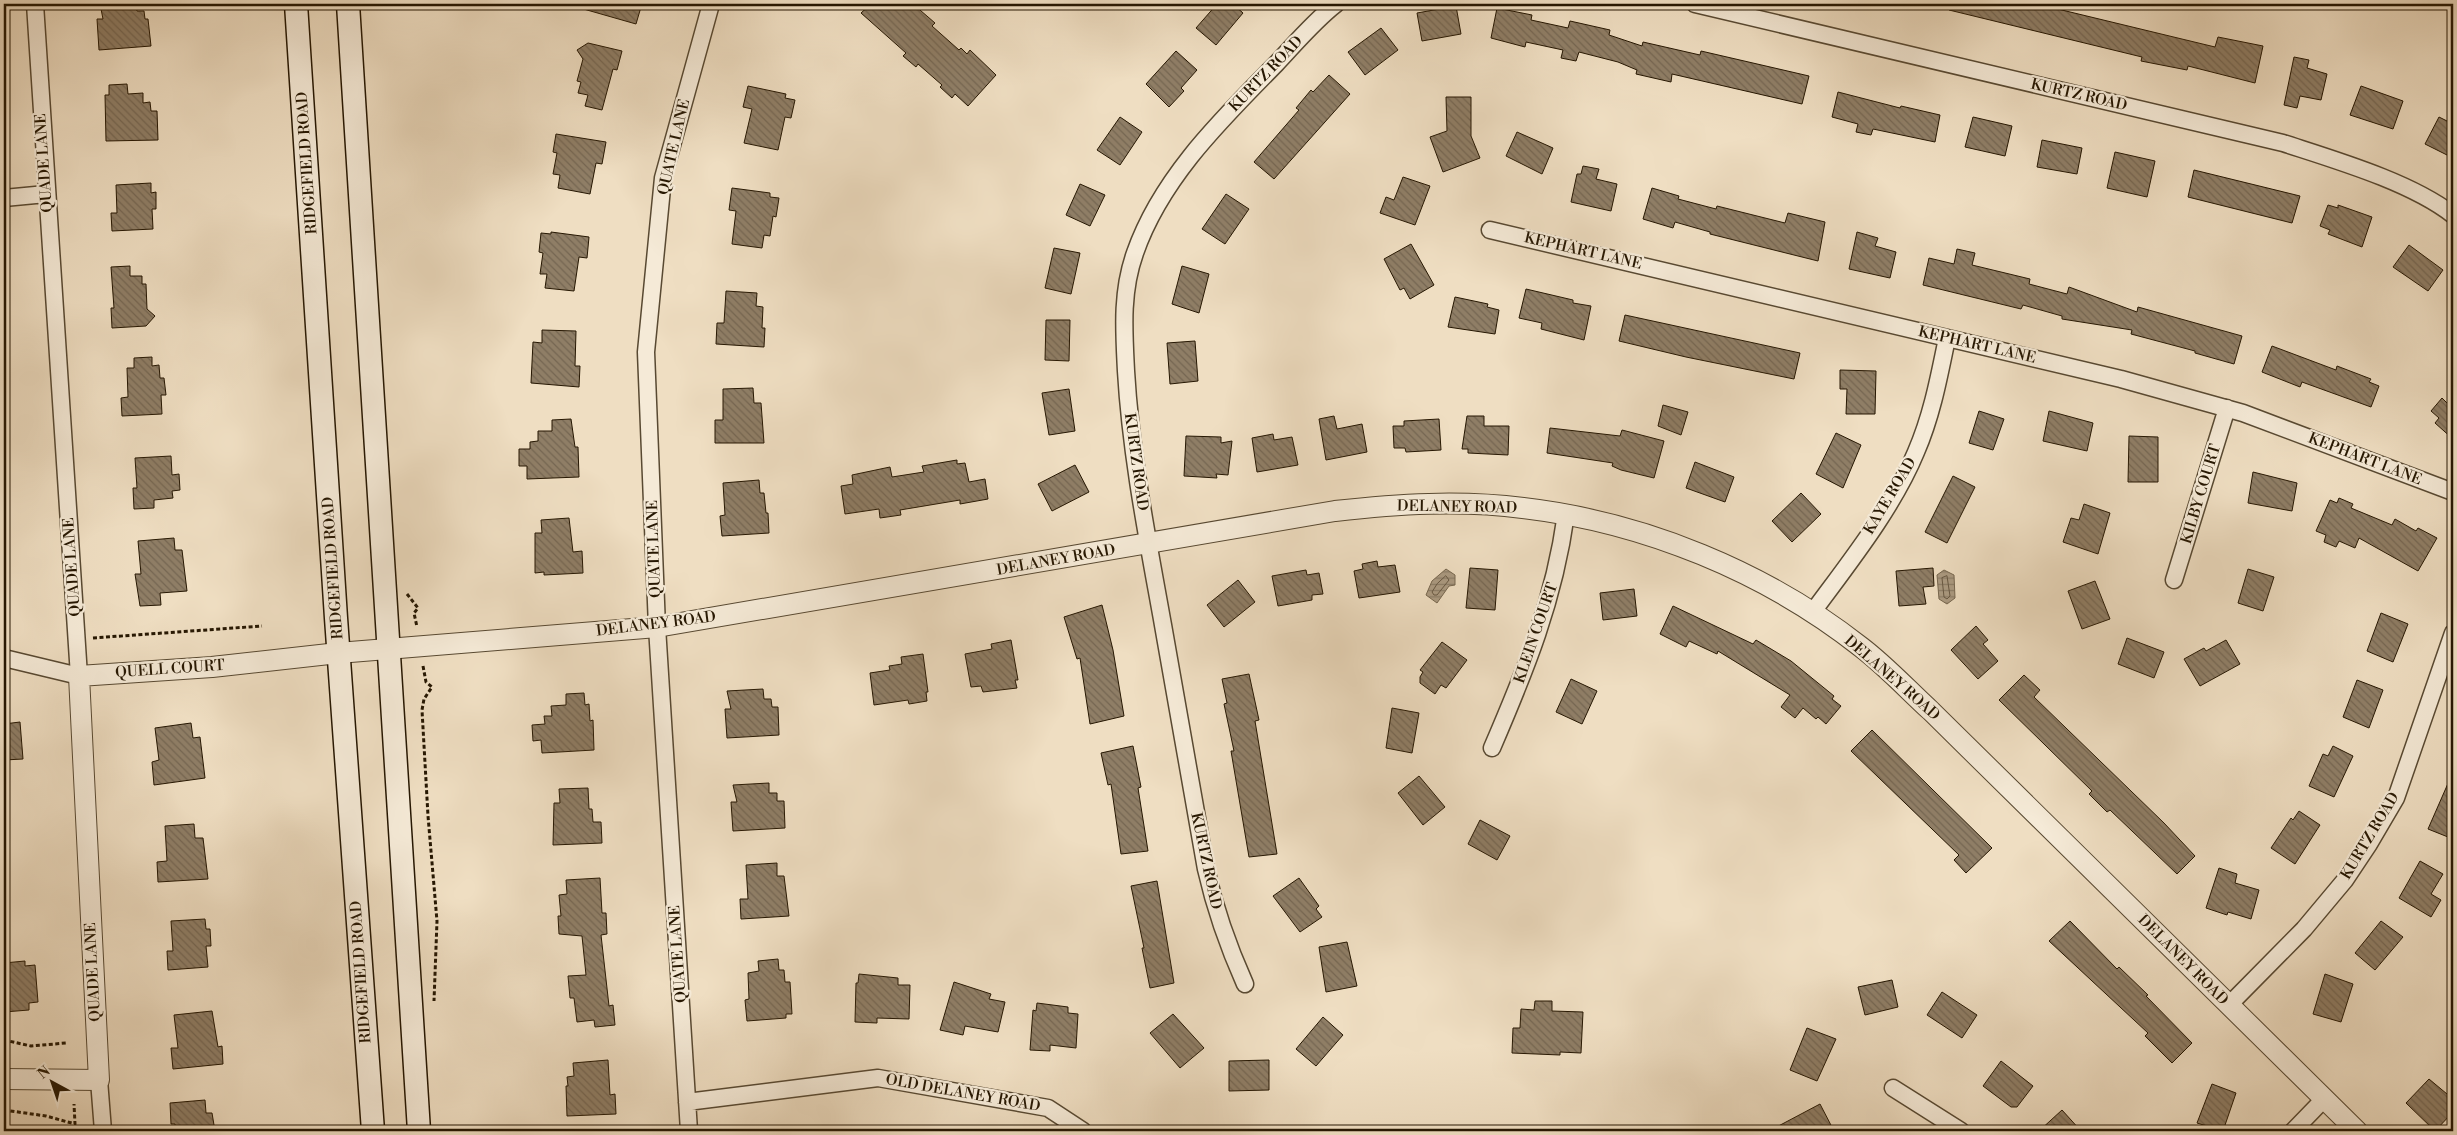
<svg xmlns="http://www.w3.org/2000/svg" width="2457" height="1135" viewBox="0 0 2457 1135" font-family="'Libre Bodoni',serif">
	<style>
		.water { fill: url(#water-rules); stroke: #76664e }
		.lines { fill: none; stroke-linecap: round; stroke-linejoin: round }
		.shore { stroke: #685842; stroke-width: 1 }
		.building { fill: url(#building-back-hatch); stroke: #261702 }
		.minor-casing { stroke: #584932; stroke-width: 19 }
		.tertiary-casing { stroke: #584932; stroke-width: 22 }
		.secondary-casing { stroke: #261702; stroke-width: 25 }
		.path { stroke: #261702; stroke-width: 3; stroke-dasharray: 4 2.5; stroke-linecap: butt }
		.minor { stroke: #f5ead7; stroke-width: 16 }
		.tertiary { stroke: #f5ead7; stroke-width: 20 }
		.secondary { stroke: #f5ead7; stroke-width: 22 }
		.labels { text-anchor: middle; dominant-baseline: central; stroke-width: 4.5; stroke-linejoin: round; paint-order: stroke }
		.street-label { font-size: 15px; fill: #261702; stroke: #f5ead7 }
	</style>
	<defs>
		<pattern id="water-rules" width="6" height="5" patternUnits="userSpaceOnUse" patternTransform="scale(1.25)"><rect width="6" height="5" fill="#ab9a81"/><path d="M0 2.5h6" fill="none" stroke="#8b7d67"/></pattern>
		<pattern id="building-back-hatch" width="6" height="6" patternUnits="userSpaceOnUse" patternTransform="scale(1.25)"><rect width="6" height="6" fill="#8f7e66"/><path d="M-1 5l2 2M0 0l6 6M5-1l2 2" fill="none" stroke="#756652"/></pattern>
	</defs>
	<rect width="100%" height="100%" fill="#efdec2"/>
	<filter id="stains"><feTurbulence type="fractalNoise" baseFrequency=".004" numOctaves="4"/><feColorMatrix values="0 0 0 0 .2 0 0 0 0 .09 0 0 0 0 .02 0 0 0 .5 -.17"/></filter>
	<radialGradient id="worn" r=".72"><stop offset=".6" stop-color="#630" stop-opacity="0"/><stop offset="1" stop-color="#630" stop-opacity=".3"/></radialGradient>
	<!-- water -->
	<path class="water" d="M1446 569 1455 575V585L1449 586 1437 603 1426 595 1432 581Z
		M1944 570 1954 575 1955 598 1947 604 1939 599 1937 575Z"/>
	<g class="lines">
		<!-- shore -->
		<path class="shore" d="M1446 576 1449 580 1437 595H1434L1432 592 1437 584Z
			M1947 576 1950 596 1947 599 1944 597 1942 578Z"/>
	</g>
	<!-- building -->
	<path class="building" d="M100 4H136L137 11H144L145 19H148L151 46 99 50 97 19H103Z
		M581 4H632L641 7 636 24 580 8Z
		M871 4H913L935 23 932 26 959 50 961 48 967 54 970 50 996 75 968 106 955 94 952 98 940 87 942 85 918 64 916 67 903 56 906 53 861 13Z
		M1217 4H1233L1243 13 1216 45 1196 28Z
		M1949 4H2037L2215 47 2218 37 2263 46 2255 83 2188 66 2187 70 2141 61 2142 57 1949 10Z
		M1456 6 1461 34 1422 41 1417 13Z
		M1497 8 1532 15 1531 20 1568 28 1570 21 1610 30 1609 35 1642 46 1643 42 1700 55 1701 51 1809 76 1802 104 1672 74 1671 82 1636 74 1637 70 1618 62 1579 52 1576 61 1561 58 1563 50 1526 42 1525 47 1491 38Z
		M1381 28 1398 50 1365 75 1348 52Z
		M588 43 622 51 617 70 613 69 602 110 585 106 588 95 578 93 581 82 577 81 583 59 577 50Z
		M1176 51 1197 70 1181 88 1184 91 1169 107 1146 84Z
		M2294 57 2309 60 2307 68 2327 74 2321 100 2300 96 2297 108 2284 105Z
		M1329 75 1350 94 1274 179 1254 162 1299 110 1296 108 1311 90 1313 92Z
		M127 84 128 94 143 93V103L150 102 151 111H157L158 140 106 141 105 95H109V85Z
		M748 86 786 94 785 98 795 100 791 118 785 117 778 150 744 143 752 109 743 107Z
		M2361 86 2403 101 2393 129 2350 115Z
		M1838 92 1900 108 1901 106 1940 115 1935 142 1873 129 1871 135 1856 132 1858 124 1832 117Z
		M1446 97H1471V136L1480 158 1443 172 1430 137 1447 131Z
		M1120 117 1142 132 1120 165 1097 150Z
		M1973 117 2012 126 2005 156 1965 147Z
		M2439 117 2453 124V158L2425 144Z
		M1517 132 1553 148 1542 174 1506 156Z
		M556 134 606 142 602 164 596 163 590 194 558 188 560 175 553 174 557 153 553 152Z
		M2042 140 2082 148 2077 174 2037 167Z
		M2115 152 2155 161 2147 197 2107 188Z
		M1583 166 1599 169 1596 179 1617 184 1611 211 1571 202 1577 174H1581Z
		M2194 170 2300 196 2292 223 2188 197Z
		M1403 177 1430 186 1415 225 1380 213 1386 197 1394 200Z
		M151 183V193L156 192V209H152L153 229 112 231 111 213H117L116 185Z
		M1080 184 1105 195 1090 226 1066 215Z
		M732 188 770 193V197L779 198 776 217 773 216 770 236 764 235 762 248 732 244 736 211 729 210Z
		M1652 188 1679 196 1678 199 1716 209 1717 206 1785 223 1788 213 1825 222 1818 261 1710 234V232L1675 222 1673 228 1643 219Z
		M1226 194 1249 209 1225 244 1202 229Z
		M2328 205 2338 208V205L2372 217 2362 247 2328 234 2330 230 2320 226Z
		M551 232 589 237 587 258 579 257 574 291 545 288 547 274H540L543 253 539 252 541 233 551 234Z
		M1857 232 1878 238 1875 246 1896 252 1890 278 1849 269Z
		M1411 244 1434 285 1410 299 1404 288 1400 290 1384 259Z
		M2409 245 2443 270 2428 291 2393 267Z
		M1054 248 1080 253 1071 294 1045 288Z
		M1957 249 1975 253 1972 265 2030 279 2029 284 2067 294 2069 287 2137 312 2138 307 2242 336 2234 364 2195 353V351L2131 334 2132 330 2062 319V316L2023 305 2021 309 1923 285 1929 258 1954 264Z
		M130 266V276H142V284H146L147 309 155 316 146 326 112 328 111 308H114L111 267Z
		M1182 266 1209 274 1199 313 1172 304Z
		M1526 289 1573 300V303L1591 306 1584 340 1541 329 1542 323 1519 318Z
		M726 291 757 293 756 306 763 307 762 328H765L764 347 716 344 717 323H724Z
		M1455 297 1488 304 1487 307 1499 310 1495 334 1448 327Z
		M1625 315 1800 353 1794 379 1686 357 1619 341Z
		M1046 320H1070L1069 361 1045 360Z
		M542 330 576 331 575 366H580L579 387 531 383 533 342 542 343Z
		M1195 341 1198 381 1170 384 1167 343Z
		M2272 346 2336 370 2337 366 2371 379 2369 382 2379 386 2371 407 2302 382 2300 387 2262 372Z
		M152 357V366L159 365 160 378H164L166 395H161L162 414 122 416 121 398 128 397 127 368H134V358Z
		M1840 370 1876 371 1875 414H1846L1847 389H1840Z
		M753 388 754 403H761L764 443H715V420H723V389Z
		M1069 389 1075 431 1049 435 1042 393Z
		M2442 398 2450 406 2453 402V439L2435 423 2439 418 2431 411Z
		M1663 405 1688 412 1681 435 1658 426Z
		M1979 411 2004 419 1993 450 1969 443Z
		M2049 411 2093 423 2087 451 2043 441Z
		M1334 416 1337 429 1362 424 1367 452 1326 460 1319 419Z
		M1467 416H1484V426H1509L1508 455 1468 453V449H1462Z
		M571 419 575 447H578L579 477 527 479V466H519V449H530V442L538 441V431H552V420Z
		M1439 419 1441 450 1406 452 1405 448H1394L1393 426H1404V421Z
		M1550 428 1620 436 1622 430 1664 441 1654 478 1621 470 1612 466 1613 463 1547 453Z
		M1836 433 1861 445 1843 488 1816 474Z
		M1273 434 1274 440 1292 437 1298 465 1257 472 1252 438Z
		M1186 436 1221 437V443L1232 441 1228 475 1216 474 1217 478 1184 476Z
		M2129 436 2158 437V482H2128Z
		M171 456 172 475 179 474 180 490 172 491 173 498 154 500V508L134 509 133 488H137L135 458Z
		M957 460V464L965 463 969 482 985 479 988 499 960 504V500L900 510 901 515 880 518 879 509 845 514 841 486 853 484 852 475 890 467 892 477 924 472 922 466Z
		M1695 462 1734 477 1725 502 1686 488Z
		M1075 465 1089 492 1052 511 1038 484Z
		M2253 472 2297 483 2292 511 2248 503Z
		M1953 476 1975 487 1947 543 1925 532Z
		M759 480 760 493H764L766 513H768L769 533 722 536 720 516 725 515 723 483Z
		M1801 493 1821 514 1792 542 1772 521Z
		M2339 498 2353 504 2351 508 2392 525 2395 519 2416 531 2418 528 2437 538 2418 571 2359 538 2355 548 2339 541 2336 547 2324 542 2326 535 2316 531 2330 500 2337 503Z
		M2084 504 2110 513 2098 554 2063 542 2071 518 2079 520Z
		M569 518 573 552 582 551 583 573 544 575V572L535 573V533H542L541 520Z
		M174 538 175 550H182L187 591 160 593 161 605 140 606 135 574H141L138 541Z
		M1377 561 1378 567 1395 565 1400 592 1359 598 1354 571 1363 569 1362 564Z
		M1470 568 1498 570 1495 610 1466 608Z
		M1933 568 1934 586 1923 587 1926 604 1899 606 1896 571Z
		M2248 569 2274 577 2263 611 2238 603Z
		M1306 570 1307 575 1319 573 1323 594 1312 595V600L1278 606 1272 576Z
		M1238 580 1255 602 1224 627 1207 605Z
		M2095 581 2110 619 2082 629 2068 591Z
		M1634 589 1637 616 1603 620 1600 593Z
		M1102 605 1113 650 1124 716 1090 724 1080 658 1077 659 1064 617Z
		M1673 606 1753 644 1756 640 1791 661 1834 696 1832 699 1841 706 1826 724 1818 717 1816 719 1803 708 1795 718 1781 707 1790 695 1718 651 1717 654 1689 641 1686 647 1660 634Z
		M2381 613 2408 624 2393 662 2367 651Z
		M1976 626 1988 640 1983 644 1998 661 1978 679 1951 650Z
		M2127 638 2164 652 2154 678 2118 664Z
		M1011 640 1018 680H1015L1017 688 983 692 981 686 971 687 965 654 992 649 991 644Z
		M2226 640 2240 664 2200 686 2184 659 2204 648 2206 651Z
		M1442 642 1467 660 1446 688 1441 685 1435 694 1420 683V677L1423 672 1420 670Z
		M923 654 928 692H926L927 701 909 704 908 700 874 705 870 673 890 670 889 666 902 664 901 657Z
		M1249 674 1259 720 1255 721 1277 854 1249 857 1231 751H1234L1224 704 1227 703 1222 679Z
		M2024 675 2040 690 2034 697 2164 823 2195 856 2177 874 2110 810 2107 812 2089 794 2092 791 1999 700Z
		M1571 679 1597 691 1582 724 1556 712Z
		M2357 680 2383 690 2369 728 2343 717Z
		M763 689 764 699H771L772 707H778L779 735 727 738 725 709H731L727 691Z
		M584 693 585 705 589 704 590 721 593 720 594 750 542 753 541 740 533 741 532 725 545 724 544 716H552L551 706 566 705V694Z
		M1392 708 1419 713 1412 753 1386 748Z
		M20 722 23 759 4 760V724Z
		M191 723 193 738 200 737 205 778 154 785 152 762 159 760 155 728Z
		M1872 730 1992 848 1966 873 1954 860 1959 855 1851 751Z
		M1133 746 1141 787 1138 788 1148 851 1121 854 1111 784 1108 785 1101 753Z
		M2333 746 2353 756 2334 797 2309 786 2323 754 2328 756Z
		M2453 772V839L2428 829Z
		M1419 776 1445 807 1423 825 1398 793Z
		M769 783V793H777V801H784L785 828 733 831 731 802H737L733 785Z
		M588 788 589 809H592L593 822H601L602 843 553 845 554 803H560L559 789Z
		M2299 811 2320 825 2295 864 2271 848 2291 818 2293 820Z
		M1480 820 1510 836 1497 860 1468 844Z
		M194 824 195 838H203L208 879 158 882 157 862 167 861 165 826Z
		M2420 861 2443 874 2431 894 2441 900 2431 917 2399 898Z
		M777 863V876H784L789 916 741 919 740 899H748L746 865Z
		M2219 868 2237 874 2235 883 2259 890 2251 919 2228 912 2227 915 2206 908Z
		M600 878 602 913H606L607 934 601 935 609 1006 613 1005 615 1025 595 1027 594 1020 577 1022 574 998H570L568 976 586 975 582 936 559 934 558 916H561L559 895 567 894 566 880Z
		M1299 878 1319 906 1316 909 1322 917 1300 932 1273 896Z
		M1157 881 1174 983 1150 988 1142 948H1144L1131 886Z
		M205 919 206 929H210L211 946H206L208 967 168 970 167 951H173L171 921Z
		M2070 921 2117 969 2119 967 2148 995 2146 996 2192 1043 2172 1063 2145 1036 2148 1033 2049 941Z
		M2381 921 2403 937 2375 970 2355 953Z
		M1347 942 1357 986 1326 992 1319 947Z
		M778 959 779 970H784L785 982H790L792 1014H786V1018L747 1021 745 1000 749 999 748 973 759 971 758 961Z
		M25 961V966L35 965 38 1002 29 1003V1010L4 1012V963Z
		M859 974 898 978V985H910L909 1019 877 1018V1023L855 1022 856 983H858Z
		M2325 974 2353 984 2341 1022 2313 1014Z
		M1892 980 1898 1007 1865 1015 1858 987Z
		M954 982 991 994 989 999 1005 1002 998 1032 965 1026 963 1035 940 1030Z
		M1942 992 1977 1015 1962 1038 1927 1015Z
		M1535 1001H1552V1011L1583 1012 1581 1053 1560 1052V1055L1512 1053 1513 1028H1520L1521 1009 1534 1010Z
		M1037 1003 1068 1007V1013L1078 1014 1076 1048 1050 1045V1051L1030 1050 1033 1010 1036 1011Z
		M212 1011 218 1047 222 1046 223 1064 173 1069 171 1048H178L174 1015Z
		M1173 1014 1204 1048 1180 1068 1150 1033Z
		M1323 1017 1343 1035 1316 1066 1296 1049Z
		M1807 1028 1836 1039 1817 1081 1790 1070Z
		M608 1060 610 1095 615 1094 616 1114 567 1116 566 1086H568L567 1077 574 1076 573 1063Z
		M1269 1060V1090L1229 1091V1061Z
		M2001 1061 2033 1086 2017 1107H2011L1983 1086Z
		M2429 1079 2453 1099V1112L2435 1131 2406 1103Z
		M2212 1084 2236 1093 2223 1131 2197 1123Z
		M205 1100 206 1113H212L215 1131H175V1124H171L170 1103Z
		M1820 1104 1834 1131H1769Z
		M2062 1110 2081 1131H2039Z"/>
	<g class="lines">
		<!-- minor casing -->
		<g class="minor-casing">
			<path id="minor" d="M1695 4 2283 143C2335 160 2411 182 2453 215
				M4 198 46 194
				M1490 230 2121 379 2243 413 2453 492
				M2174 580 2227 408
				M1812 613C1848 564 1893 508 1916 452 1932 415 1939 377 1947 338
				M4 658 79 676 35 4
				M1492 748C1526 669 1554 601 1566 514
				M1245 984C1228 946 1215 909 1206 869 1191 788 1178 706 1163 625 1148 541 1131 457 1126 371 1124 331 1121 292 1135 253 1161 178 1221 120 1276 64 1295 44 1314 21 1336 4
				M2229 1005 2304 929 2345 880 2369 844 2396 798 2453 633
				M99 1080 103 1131
				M1893 1088 1961 1131
				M687 1102 878 1078 1048 1108 1083 1131
				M689 1131 657 627 646 352 663 178 711 4
				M2293 1131 2324 1099"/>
		</g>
		<!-- tertiary casing -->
		<g class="tertiary-casing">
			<path id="tertiary" d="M4 1079 99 1080 79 676 212 667 338 653 657 627 1335 511C1398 504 1460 500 1523 508 1644 522 1766 572 1861 647 1886 666 1908 690 1931 711L2357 1131"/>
		</g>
		<!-- secondary casing -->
		<g class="secondary-casing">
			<path id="secondary" d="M296 4 336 618 373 1131
				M348 4 419 1131"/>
		</g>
		<!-- path -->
		<path class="path" d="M407 594 418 608 414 613 417 627
			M93 638 262 626
			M423 666 426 682 432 687 424 699 422 710 428 816 437 921 434 1001
			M4 1040 31 1046 66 1043
			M4 1110 46 1116 75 1124 74 1104"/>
		<!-- minor -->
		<use href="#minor" class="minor"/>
		<!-- tertiary -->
		<use href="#tertiary" class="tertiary"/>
		<!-- secondary -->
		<use href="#secondary" class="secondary"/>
	</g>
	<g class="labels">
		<!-- street labels -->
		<g class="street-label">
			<text transform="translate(1266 74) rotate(-46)">KURTZ ROAD</text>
			<text transform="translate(2079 95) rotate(13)">KURTZ ROAD</text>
			<text transform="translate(674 147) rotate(-77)">QUATE LANE</text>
			<text transform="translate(44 163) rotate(-94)">QUADE LANE</text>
			<text transform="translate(307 163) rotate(-94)">RIDGEFIELD ROAD</text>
			<text transform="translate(1583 251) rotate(13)">KEPHART LANE</text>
			<text transform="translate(1977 345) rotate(13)">KEPHART LANE</text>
			<text transform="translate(2365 459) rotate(21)">KEPHART LANE</text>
			<text transform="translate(1136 462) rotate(82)">KURTZ ROAD</text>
			<text transform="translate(2201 494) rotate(-73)">KILBY COURT</text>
			<text transform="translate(1890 496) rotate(-59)">KAYE ROAD</text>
			<text transform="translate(1457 507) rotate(1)">DELANEY ROAD</text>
			<text transform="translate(654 549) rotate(-92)">QUATE LANE</text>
			<text transform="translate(1056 560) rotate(-10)">DELANEY ROAD</text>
			<text transform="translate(72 567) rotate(-94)">QUADE LANE</text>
			<text transform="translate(333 568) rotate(-94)">RIDGEFIELD ROAD</text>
			<text transform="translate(656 624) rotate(-7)">DELANEY ROAD</text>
			<text transform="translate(1536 633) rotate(-71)">KLEIN COURT</text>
			<text transform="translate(170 669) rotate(-4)">QUELL COURT</text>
			<text transform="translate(1892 678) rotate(41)">DELANEY ROAD</text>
			<text transform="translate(2370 836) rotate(-59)">KURTZ ROAD</text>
			<text transform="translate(1206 861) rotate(78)">KURTZ ROAD</text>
			<text transform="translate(678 954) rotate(-94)">QUATE LANE</text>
			<text transform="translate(2183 960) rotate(45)">DELANEY ROAD</text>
			<text transform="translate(93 972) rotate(-93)">QUADE LANE</text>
			<text transform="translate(361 972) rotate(-94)">RIDGEFIELD ROAD</text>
			<text transform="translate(963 1093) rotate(10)">OLD DELANEY ROAD</text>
		</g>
	</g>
	<!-- margin -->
	<rect width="2457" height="1135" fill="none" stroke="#efdec2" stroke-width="20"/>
	<rect x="5" y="5" width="2447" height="1125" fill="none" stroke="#261702" stroke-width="2.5"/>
	<rect x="10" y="10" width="2437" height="1115" fill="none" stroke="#261702"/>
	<!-- north arrow -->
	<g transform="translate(52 1082) rotate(320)" stroke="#f5ead7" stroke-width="4" paint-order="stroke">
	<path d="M0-4L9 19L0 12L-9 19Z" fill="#261702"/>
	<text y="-8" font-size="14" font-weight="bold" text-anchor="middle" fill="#261702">N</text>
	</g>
	<rect width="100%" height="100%" filter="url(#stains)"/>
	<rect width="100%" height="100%" fill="url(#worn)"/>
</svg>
